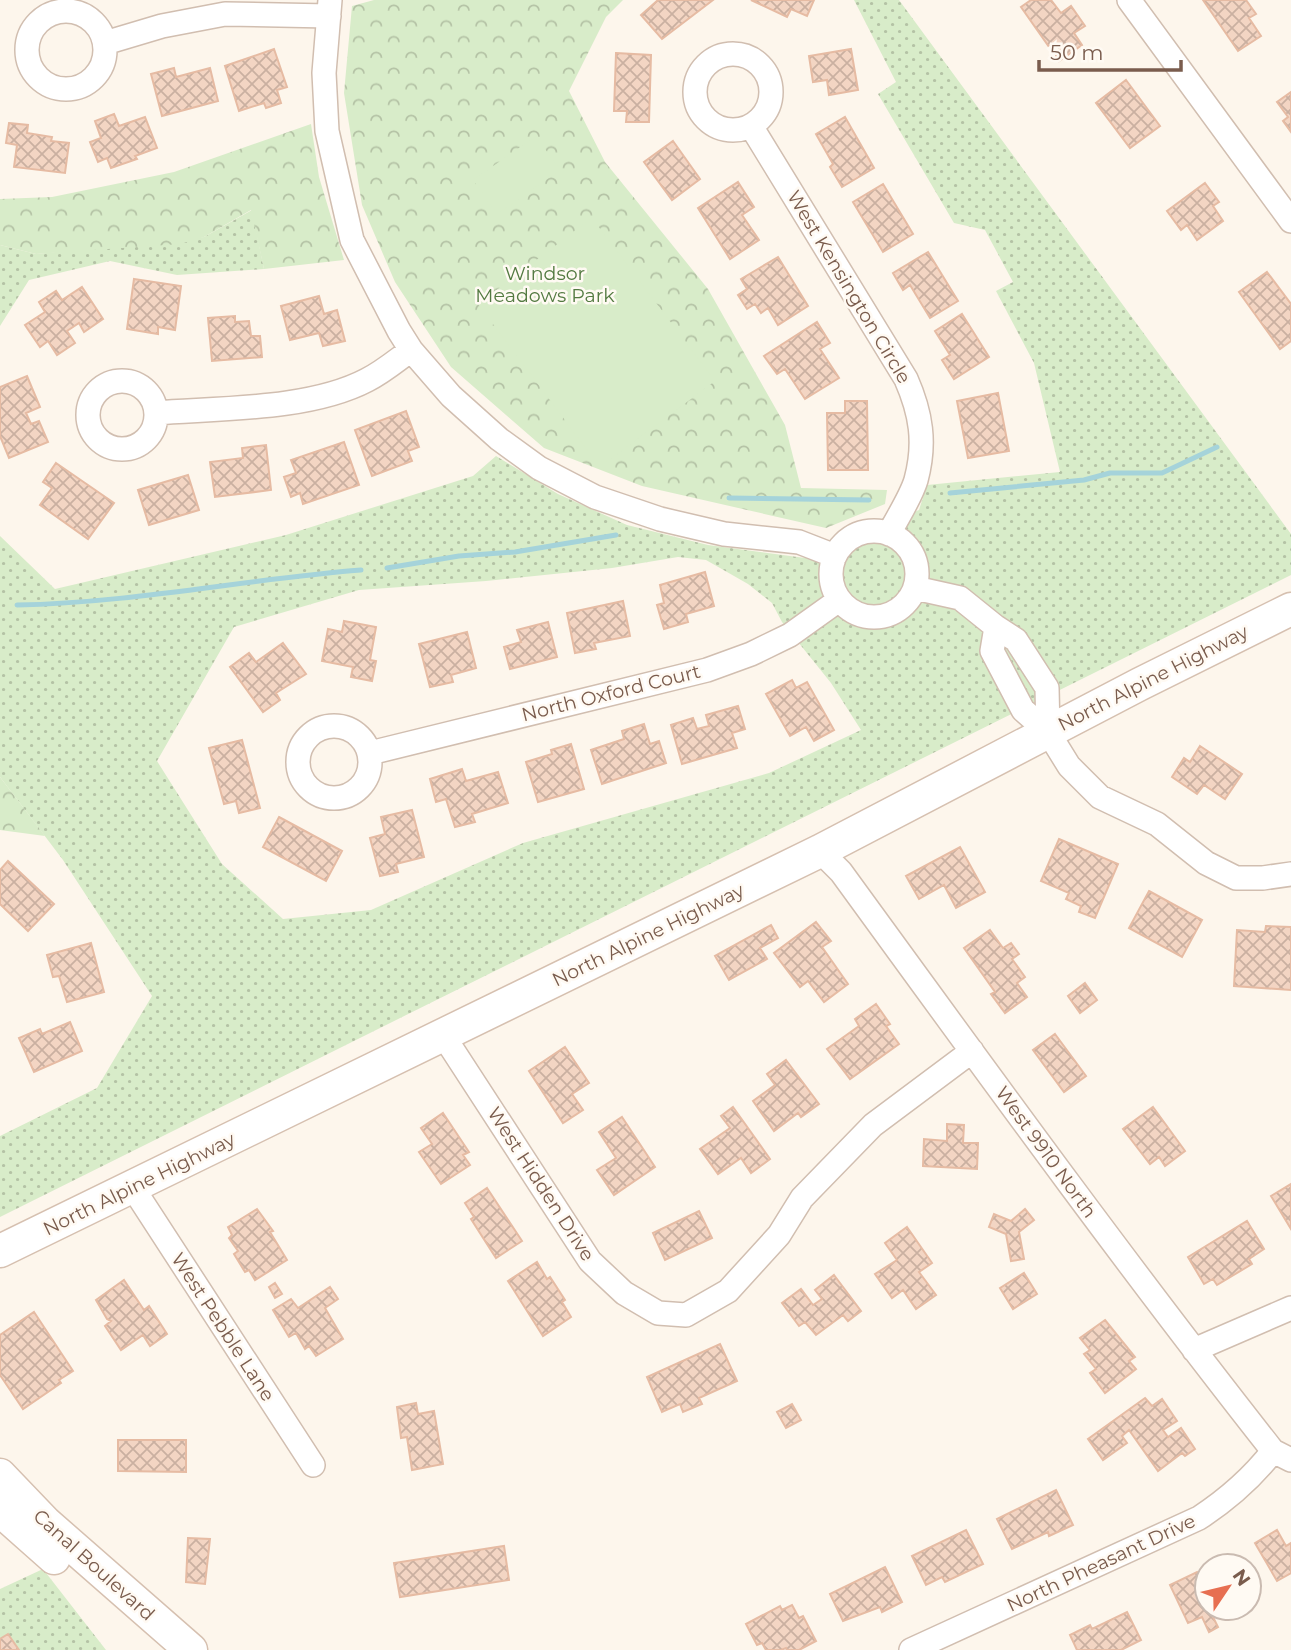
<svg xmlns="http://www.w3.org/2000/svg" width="1291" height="1650" viewBox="0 0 1291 1650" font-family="Montserrat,sans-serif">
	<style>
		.grass { fill: url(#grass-dots); fill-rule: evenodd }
		.park { fill: url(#park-crowns) }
		.pitch { fill: #d8ecc9 }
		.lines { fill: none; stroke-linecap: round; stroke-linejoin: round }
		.stream { stroke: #a5d3da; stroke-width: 5 }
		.building { fill: url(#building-cross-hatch); stroke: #e6bba3; stroke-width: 2 }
		.minor-casing { stroke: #d1beb0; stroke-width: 26 }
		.secondary-casing { stroke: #d6c0b0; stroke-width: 35 }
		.minor { stroke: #fff; stroke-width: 23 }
		.secondary { stroke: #fff; stroke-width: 32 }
		.labels { text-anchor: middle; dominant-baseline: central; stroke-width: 5; stroke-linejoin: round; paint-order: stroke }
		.park-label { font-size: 19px; fill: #537a41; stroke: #fffaf3 }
		.street-label { font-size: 19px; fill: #7a5c4d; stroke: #fffaf3 }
	</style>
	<defs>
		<pattern id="grass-dots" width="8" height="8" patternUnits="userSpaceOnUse" patternTransform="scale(1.75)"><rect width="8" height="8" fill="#d8ecc9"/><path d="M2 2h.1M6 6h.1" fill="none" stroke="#b4c2a5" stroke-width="1.8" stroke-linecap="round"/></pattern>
		<pattern id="park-crowns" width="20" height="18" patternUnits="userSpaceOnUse" patternTransform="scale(1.75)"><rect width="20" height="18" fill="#d8ecc9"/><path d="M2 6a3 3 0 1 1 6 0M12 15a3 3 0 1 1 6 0" fill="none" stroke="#b4c2a5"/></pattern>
		<pattern id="building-cross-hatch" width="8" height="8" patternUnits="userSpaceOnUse" patternTransform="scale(1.75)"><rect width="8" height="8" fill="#f3d5c3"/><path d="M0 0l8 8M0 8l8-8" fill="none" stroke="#cab0a1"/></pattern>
	</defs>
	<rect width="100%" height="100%" fill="#fdf6ec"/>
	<!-- grass -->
	<path class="grass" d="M854 0H899L1291 534V575L0 1217V1136L97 1088 152 996 63 860 0 777V536L55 589 286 535 473 476 496 456 558 494 627 525 708 545 805 558 919 510 927 485 1060 472 1034 363 996 291 1013 282 985 230 954 223 878 94 896 82ZM678 557 706 560 748 584 772 603 782 622 831 683 861 730 769 773 523 843 371 910 283 919 222 864 157 761 234 627 359 590 486 581 612 568Z
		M252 210 264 269 177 275 110 261 29 280 0 326V245L36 254 204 237Z
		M43 1569 106 1650H0V1589Z"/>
	<!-- park -->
	<path class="park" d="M374 0H623L606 17 569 91 605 162 708 289 785 425 801 488 887 490 885 504 826 528 642 486 544 448 451 367 395 282 362 205 344 93 352 6Z
		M311 124 319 177 344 260 264 269 251 210 204 237 180 244 36 254 0 245V199L52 197 174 172Z
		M0 777 45 836 0 830Z"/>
	<!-- pitch -->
	<path class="pitch" d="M536 136 560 170 497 214 473 180Z
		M592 218 715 381 600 467 478 304Z"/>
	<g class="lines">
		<!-- stream -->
		<path class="stream" d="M950 493 1084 480 1110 473H1162L1217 447
			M729 498 869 500
			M387 568 459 556 515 552 616 535
			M17 605C132 603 246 579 361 570"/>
	</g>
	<!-- building -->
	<path class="building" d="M658 0H713L662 39 641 15Z
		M751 0H814L807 16 791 9 787 17Z
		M1031 0H1051L1061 13 1071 6 1085 26 1074 33 1082 45 1059 61 1021 7Z
		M1203 0H1246L1256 14 1249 18 1261 36 1238 51Z
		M274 49 287 87 277 90 281 103 266 108 264 103 239 111 225 66Z
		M851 49 858 90 829 95 827 80 813 82 809 56Z
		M616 53 651 55 649 122H626L627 111H614Z
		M174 68 176 77 210 68 218 101 162 116 151 74Z
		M1126 80 1160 126 1130 148 1096 103Z
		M1291 92V132L1283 121 1288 117 1277 102Z
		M114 114 119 126 145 117 157 148 135 156 137 159 111 168 107 158 98 162 90 142 101 138 95 121Z
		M845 117 874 168 842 187 830 167 833 164 816 134Z
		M9 123 28 125 27 133 52 137 51 141 69 143 65 173 14 167 17 145 6 143Z
		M673 141 700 179 672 200 644 162Z
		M738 182 754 207 742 215 759 240 730 259 698 208Z
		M1205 183 1219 202 1213 206 1223 221 1197 240 1187 225 1181 230 1167 211Z
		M883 184 913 234 883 252 853 202Z
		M928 252 958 301 930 318 910 285 903 290 893 273Z
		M778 257 808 306 778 325 768 308 761 313 755 304 747 309 738 295 747 289 741 279Z
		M1267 272 1291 304V341L1280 349 1239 292Z
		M134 279 181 286 175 330 158 327V334L127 329Z
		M82 287 103 319 84 332 79 323 67 331 75 343 57 355 48 341 40 347 25 325 45 312 39 302 56 291 62 300Z
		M319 296 324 314 337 310 345 341 323 346 319 333 290 340 281 306Z
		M962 314 989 357 954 379 942 360 950 355 935 331Z
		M235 316V322L249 321 251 336H260L262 357 212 361 208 318Z
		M817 322 830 343 820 349 839 378 805 399 785 369 777 374 764 356Z
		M27 376 40 407 26 413 31 424 39 421 48 442 9 458 0 436V387Z
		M998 393 1009 451 968 458 957 401Z
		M845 401H867L868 470H828L827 413H845Z
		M406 411 419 447 408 451 412 461 372 476 355 430Z
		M344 442 359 485 303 504 300 493 291 497 284 477 296 473 291 460Z
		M266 445 271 490 215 497 210 462 243 458 242 448Z
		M56 463 114 503 88 539 40 505 52 488 43 482Z
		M188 475 199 510 149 525 138 490Z
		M705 572 714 606 686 614 688 622 664 629 657 605 664 603 660 585Z
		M623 601 630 636 594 643 596 649 575 653 567 613Z
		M344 621 376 627 370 660 376 661 372 681 351 677 353 667 322 661 328 629 342 632Z
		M548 622 557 657 510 669 504 647 521 642 517 630Z
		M467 632 476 668 451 675 453 682 430 687 419 644Z
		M283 643 306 674 276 693 280 700 263 712 230 667 249 653 256 662Z
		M792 680 796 688 807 682 834 730 814 741 806 727 790 736 766 694Z
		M738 706 745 729 732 733 737 748 682 764 671 725 693 718 697 729 709 726 706 715Z
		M644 724 650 744 659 741 666 763 602 784 591 750 624 739 622 731Z
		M242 740 260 808 239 813 236 801 224 804 209 748Z
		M571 744 584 789 538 802 526 762 552 754 551 750Z
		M1200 746 1242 774 1225 799 1204 785 1197 794 1172 777 1184 758 1190 762Z
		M462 769 466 781 498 772 508 803 472 814 475 822 455 827 446 799 436 802 430 779Z
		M412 810 424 857 396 864 398 872 380 876 370 838 385 834 381 817Z
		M279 817 342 851 326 881 263 847Z
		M1059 839 1118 864 1095 918 1079 912 1081 906 1066 899 1069 893 1041 881Z
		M960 847 985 892 956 908 944 885 919 899 906 876Z
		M8 861 54 904 28 931 0 904V870Z
		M1149 891 1202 920 1182 957 1129 928Z
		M816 922 831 941 822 947 848 984 824 1002 808 981 800 987 774 953Z
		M771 925 778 938 760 948 767 959 729 980 715 956Z
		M1266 926 1291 927V990L1234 986 1237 930 1265 932Z
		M990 930 1003 948 1011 943 1019 954 1012 959 1025 977 1017 983 1027 997 1005 1013 991 994 995 992 964 948Z
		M91 943 104 992 67 1002 59 976 53 977 47 955Z
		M1085 983 1097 1000 1080 1013 1068 996Z
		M876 1004 890 1024 886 1026 899 1044 850 1079 827 1049 859 1026 855 1019Z
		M70 1022 82 1051 34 1072 19 1038 40 1029 42 1034Z
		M1055 1034 1086 1076 1064 1092 1033 1050Z
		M565 1047 589 1083 572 1094 583 1110 563 1123 529 1071Z
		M786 1060 819 1104 801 1117 798 1113 774 1131 753 1101 775 1085 767 1074Z
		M733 1107 770 1159 751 1173 741 1158 718 1174 700 1149 730 1128 721 1116Z
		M1153 1107 1185 1151 1165 1166 1159 1157 1150 1164 1123 1129Z
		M443 1113 469 1152 463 1155 470 1165 441 1184 419 1152 432 1144 421 1128Z
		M622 1117 655 1167 614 1195 597 1170 616 1158 599 1132Z
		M947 1124 964 1125 963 1143H978L977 1169 923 1166 924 1139 947 1141Z
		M1291 1184V1229L1271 1196Z
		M487 1188 522 1241 496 1258 471 1219 474 1217 465 1203Z
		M257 1209 273 1231 270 1232 287 1260 255 1280 249 1270 245 1272 234 1254 238 1251 229 1238 232 1235 228 1227Z
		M1025 1209 1034 1220 1019 1232 1024 1259 1011 1261 1006 1234 989 1227 994 1214 1011 1221Z
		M699 1211 712 1238 665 1260 653 1233Z
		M1247 1221 1264 1249 1249 1259 1252 1264 1217 1285 1213 1279 1204 1284 1188 1257Z
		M907 1227 932 1263 919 1272 936 1295 916 1309 903 1290 892 1298 875 1274 897 1260 885 1243Z
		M537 1262 547 1279 550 1277 565 1300 562 1302 571 1317 543 1336 508 1281Z
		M1024 1273 1037 1294 1013 1309 1000 1288Z
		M834 1275 861 1311 848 1321 843 1315 816 1335 805 1322 799 1326 782 1303 801 1289 813 1305 822 1299 815 1290Z
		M124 1280 144 1310 149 1306 167 1334 150 1346 143 1335 121 1350 105 1326 111 1321 107 1319 96 1300Z
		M275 1283 282 1294 275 1298 269 1287Z
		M330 1287 338 1299 325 1308 343 1339 316 1356 309 1346 305 1349 296 1333 289 1337 273 1310 291 1299 298 1308Z
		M34 1312 73 1371 59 1380 61 1383 23 1409 0 1375V1335Z
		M1105 1320 1135 1357 1129 1361 1136 1369 1105 1393 1090 1373 1096 1369 1084 1354 1090 1350 1080 1338Z
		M720 1344 737 1381 699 1398 702 1404 683 1412 680 1404 662 1412 647 1377Z
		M1145 1398 1152 1406 1162 1399 1177 1421 1163 1430 1168 1437 1181 1428 1195 1449 1185 1456 1182 1453 1158 1471 1129 1430 1122 1436 1127 1443 1103 1460 1088 1439Z
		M416 1403 418 1414 434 1411 443 1464 412 1470 407 1437 401 1438 397 1407Z
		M792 1404 801 1420 786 1428 777 1412Z
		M118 1440H186V1472L118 1471Z
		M1056 1490 1073 1525 1049 1536 1048 1532 1012 1549 997 1519Z
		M966 1530 983 1564 945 1582 942 1577 926 1585 912 1556Z
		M1277 1530 1286 1546 1291 1543V1573L1277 1581 1255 1543Z
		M188 1538 210 1539 205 1584 186 1582Z
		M504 1546 509 1580 400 1597 394 1563Z
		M885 1567 902 1602 882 1612 880 1607 843 1621 830 1594Z
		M1197 1572 1203 1584 1207 1583V1608H1233L1213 1617 1218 1627 1209 1632 1202 1617 1188 1623 1170 1585Z
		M792 1605 799 1618 803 1616 816 1641 799 1650H787L786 1648 781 1650H766L762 1643 757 1645 746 1624 780 1606 782 1610Z
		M1127 1612 1141 1640 1121 1650H1077L1070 1635 1090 1625 1092 1629Z
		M8 1634 19 1650H0V1639Z"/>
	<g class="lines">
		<!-- minor casing -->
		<g class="minor-casing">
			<path id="minor" d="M330 0 324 73 327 131 352 240 399 331 411 350 451 396 499 439 539 468 595 497 660 519 724 534 799 542 835 556
				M1129 0 1291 221
				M27 50a39 39 0 1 1 78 0a39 39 0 1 1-78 0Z
				M105 43 162 26 225 14 329 16
				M695 92a38 38 0 1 1 76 0a38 38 0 1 1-76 0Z
				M751 126 906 379C921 413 926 443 916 480 911 497 897 518 889 534
				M88 415a34 34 0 1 1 68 0a34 34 0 1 1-68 0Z
				M156 413C220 408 310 410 367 380 383 372 397 360 411 350
				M831 574a43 43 0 1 1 86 0a43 43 0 1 1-86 0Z
				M915 588 960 598 996 627 1016 640 1047 688 1048 732
				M996 627 992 651 1023 710 1048 732 1069 766 1100 797 1157 824 1206 863 1236 878H1263L1291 874
				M298 762a36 36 0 1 1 72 0a36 36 0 1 1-72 0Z
				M370 753 707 670 751 654 790 635 839 600
				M820 851 841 872C983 1067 1124 1262 1273 1451L1291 1460
				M443 1035 590 1261 624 1293 658 1313 686 1315 728 1291 779 1235 802 1198 873 1125 972 1051
				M133 1188 313 1465
				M1194 1350 1291 1308
				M911 1650 1199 1518C1228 1499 1252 1478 1273 1451"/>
		</g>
		<!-- secondary casing -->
		<g class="secondary-casing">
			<path id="secondary" d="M0 1251 820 851 1140 684 1291 609
				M0 1475 46 1523 191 1650
				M0 1510 54 1558"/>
		</g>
		<!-- minor -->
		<use href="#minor" class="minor"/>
		<!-- secondary -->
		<use href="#secondary" class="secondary"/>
	</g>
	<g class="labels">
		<!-- park labels -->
		<g class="park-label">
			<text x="545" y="273">Windsor<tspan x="545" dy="22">Meadows Park</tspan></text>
		</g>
		<!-- street labels -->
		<g class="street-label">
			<text transform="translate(849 287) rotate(59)">West Kensington Circle</text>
			<text transform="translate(1153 678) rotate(-27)">North Alpine Highway</text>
			<text transform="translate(611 693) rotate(-14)">North Oxford Court</text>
			<text transform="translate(648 935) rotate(-26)">North Alpine Highway</text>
			<text transform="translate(1046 1152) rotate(54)">West 9910 North</text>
			<text transform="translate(139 1184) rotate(-26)">North Alpine Highway</text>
			<text transform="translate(541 1184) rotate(57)">West Hidden Drive</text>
			<text transform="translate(223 1327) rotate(57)">West Pebble Lane</text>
			<text transform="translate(1101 1563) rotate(-25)">North Pheasant Drive</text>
			<text transform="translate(94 1565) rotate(42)">Canal Boulevard</text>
		</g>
	</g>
	<!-- north arrow -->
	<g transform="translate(1228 1587) rotate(55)"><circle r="33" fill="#fffaf3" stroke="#cabbb1" stroke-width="2"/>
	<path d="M0-5L12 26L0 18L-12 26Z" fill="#e76f51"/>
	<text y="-10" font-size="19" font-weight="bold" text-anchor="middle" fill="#7a5c4d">N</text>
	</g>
	<!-- scale -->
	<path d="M1039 60v10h142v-10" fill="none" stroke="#7a5c4d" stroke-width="3.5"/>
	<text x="1050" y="60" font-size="21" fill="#7a5c4d" stroke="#fffaf3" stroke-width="5" paint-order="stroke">50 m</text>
</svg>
